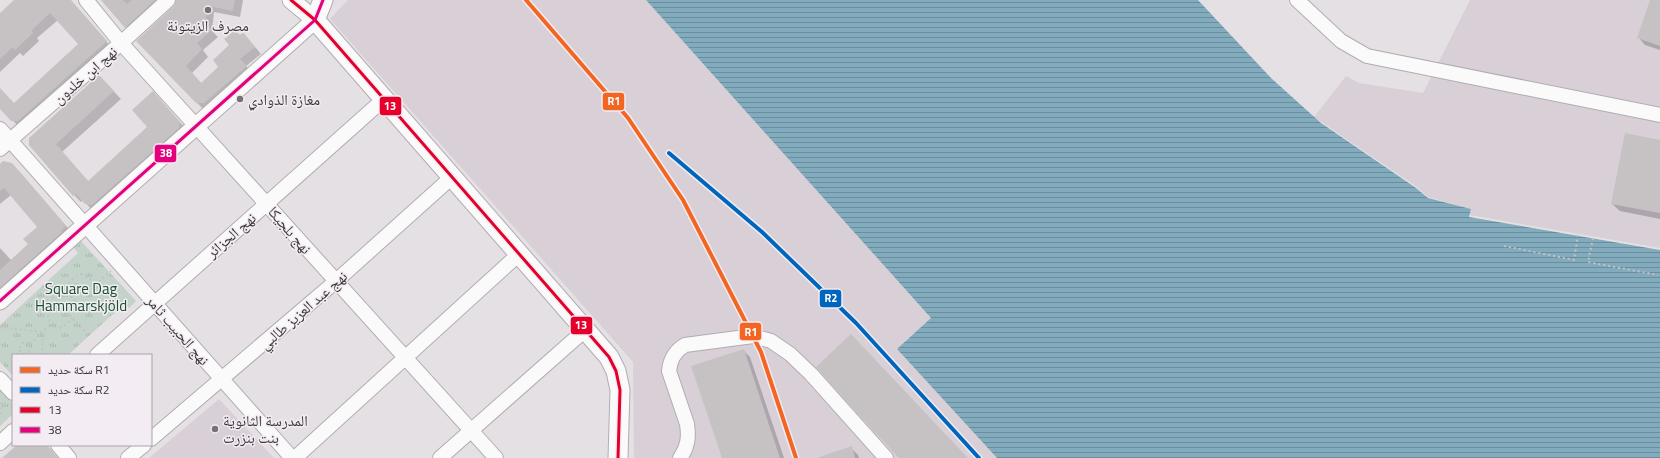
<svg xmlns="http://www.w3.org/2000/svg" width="1660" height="458" viewBox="0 0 1660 458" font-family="'Titillium Web','Noto Naskh Arabic',sans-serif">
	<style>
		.built { fill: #d8cfd7 }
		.park { fill: url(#park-tufts) }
		.water { fill: url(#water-rules) }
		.shadow { fill: #0003 }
		.building { fill: #c6c2c4 }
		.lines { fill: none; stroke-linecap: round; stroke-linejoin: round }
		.minor-casing { stroke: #b0adb0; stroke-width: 16 }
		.tertiary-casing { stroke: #b0adb0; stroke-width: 19 }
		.secondary-casing { stroke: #b0adb0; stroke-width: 21 }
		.path { stroke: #c3c2c3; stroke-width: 2; stroke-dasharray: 2 3; stroke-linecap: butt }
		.minor { stroke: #fbfafb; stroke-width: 14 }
		.tertiary { stroke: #fbfafb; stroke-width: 17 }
		.secondary { stroke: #fbfafb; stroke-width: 19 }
		.bus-1-casing { stroke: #f3ecf2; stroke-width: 6 }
		.bus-2-casing { stroke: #f3ecf2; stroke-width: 6 }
		.bus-1 { stroke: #e4002b; stroke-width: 3 }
		.bus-2 { stroke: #e5007d; stroke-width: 3 }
		.rail-1-casing { stroke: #f3ecf2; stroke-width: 7 }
		.rail-2-casing { stroke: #f3ecf2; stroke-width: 7 }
		.rail-1 { stroke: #f26522; stroke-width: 4 }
		.rail-2 { stroke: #0065bd; stroke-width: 4 }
		.poi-dot { fill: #767376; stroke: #f3ecf2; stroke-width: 1.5 }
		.labels { text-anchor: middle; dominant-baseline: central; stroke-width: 3; stroke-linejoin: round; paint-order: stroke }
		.poi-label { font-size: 15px; fill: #3b383b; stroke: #f3ecf2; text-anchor: start }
		.street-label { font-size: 15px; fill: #3b383b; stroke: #f3ecf2 }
		.park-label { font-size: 15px; fill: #145132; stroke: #f3ecf2 }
		.line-badge { stroke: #f3ecf2; stroke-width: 1.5 }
		.badge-label { font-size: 11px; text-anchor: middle; font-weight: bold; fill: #fff }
	</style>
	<defs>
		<pattern id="park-tufts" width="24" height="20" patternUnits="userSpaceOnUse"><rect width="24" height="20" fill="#c3d3c9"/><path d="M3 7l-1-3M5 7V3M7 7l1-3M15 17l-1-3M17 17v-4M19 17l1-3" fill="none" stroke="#a8b6ae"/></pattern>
		<pattern id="water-rules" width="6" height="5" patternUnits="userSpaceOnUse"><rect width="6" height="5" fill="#82acbe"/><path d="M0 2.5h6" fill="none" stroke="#6c8d9c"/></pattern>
	</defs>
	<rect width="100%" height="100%" fill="#e5e0e4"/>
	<!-- built -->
	<path class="built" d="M348 0H646L931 318 897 349 997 458H634L633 362 330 19Z
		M1470 0H1660V248L1470 215 1471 209 1428 197 1417 187 1314 117 1346 76 1359 83 1423 93Z
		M219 399 274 458H149Z"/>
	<!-- park -->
	<path class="park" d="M80 240 136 301 129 308 124 304 68 355H13V376L0 362V325L78 253 72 246Z
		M0 389 13 403V414L0 426Z"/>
	<!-- water -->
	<path class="water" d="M646 0H1198L1271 78 1321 123 1416 188 1428 198 1471 209 1469 217 1660 250V458H997L897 349 931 318Z"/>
	<!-- shadow -->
	<path class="shadow" d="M15 0H70L113 49 19 127 0 107V89L14 104 80 44 58 20 37 38 39 41 23 56 20 53 0 72V14Z
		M103 0H171L133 34Z
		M180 0H243L240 17 214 12 212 31 218 37 203 50 208 57 192 73 202 84 219 67 243 33 261 54 246 66 253 73 203 109 138 41 175 7Z
		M1651 0H1660V50L1645 45 1638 37Z
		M106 83 121 99 62 152 89 182 149 127 159 99 187 130 93 211 83 200 81 202 74 195 30 144Z
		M1660 141V219L1620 211 1612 204Z
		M0 165 19 171 73 234 0 301V248L11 260 29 244 38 227 11 195 0 204Z
		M743 350 750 357 784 458H723Z
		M851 448 858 455 859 458H819Z"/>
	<!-- building -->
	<path class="building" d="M14 0H71L107 41 18 121H11L0 109V88L14 103 78 44 50 13 31 31 33 33 15 50 13 47 0 59V13Z
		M101 0H123L127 4 132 0H155L125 28Z
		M176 0H235L233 11 208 6 205 23 212 30 197 43 202 49 186 66 201 83 218 67 213 60 229 45 224 39 235 30 240 35 243 32 255 47 240 59 247 66 204 103H196L136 41 174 6Z
		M1650 0H1660V46L1637 38Z
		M99 75 114 91 56 144 88 181 147 127 132 110 153 91 180 122 179 128 92 205 85 204 76 194 73 196 29 145V138Z
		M1625 133 1660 140V213L1611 204Z
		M3 161 12 163 66 226 61 231 62 232 0 288V270L28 244 23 239 37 227 4 188 0 191V164Z
		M851 334 968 458H899L857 413 816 367Z
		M744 349 780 458H722L691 366Z
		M17 445H47L58 458H2Z
		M852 446 855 458H822V456Z"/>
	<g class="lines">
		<!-- minor casing -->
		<g class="minor-casing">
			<path id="minor" d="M86 0 121 43 496 458
				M1297 0 1341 41 1367 56 1660 115
				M0 129 292 458
				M0 149 121 43 168 0
				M97 355 384 99
				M0 379 13 393
				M151 439 335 282 452 177
				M0 443 13 431
				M58 445 69 458
				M128 458 144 445
				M295 458 519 254
				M440 458 585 330
				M680 458C688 447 689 437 687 424L669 371C670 359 675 351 685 345L753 336 771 341 790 354 811 374 886 458"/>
		</g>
		<!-- tertiary casing -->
		<g class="tertiary-casing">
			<path id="tertiary" d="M0 301 315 20 291 0"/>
		</g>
		<!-- secondary casing -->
		<g class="secondary-casing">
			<path id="secondary" d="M323 0 315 20 609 357 616 371 620 390 618 458"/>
		</g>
		<!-- path -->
		<path class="path" d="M1593 238 1588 262 1658 275
			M1504 246 1574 260 1578 235
			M81 274 89 278 108 300 94 312H85L63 288 75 277Z
			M95 285 111 271
			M42 286 89 336
			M59 304 52 311 48 316 51 325C60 332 65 325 72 318
			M66 311 75 303
			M0 327 43 332 42 355
			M19.5 348a5.5 5.5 0 1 1 11 0a5.5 5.5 0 1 1-11 0Z
			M30 344 50 325
			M0 414 2 407 1 400"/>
		<!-- minor -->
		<use href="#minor" class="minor"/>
		<!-- tertiary -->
		<use href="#tertiary" class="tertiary"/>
		<!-- secondary -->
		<use href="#secondary" class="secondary"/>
		<!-- bus-1 casing -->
		<g class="bus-1-casing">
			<path id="bus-1" d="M291 0 315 20 609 357 616 371 620 390 618 458"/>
		</g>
		<!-- bus-2 casing -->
		<g class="bus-2-casing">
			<path id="bus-2" d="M0 301 315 20 323 0"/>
		</g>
		<!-- bus-1 -->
		<use href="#bus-1" class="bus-1"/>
		<!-- bus-2 -->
		<use href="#bus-2" class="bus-2"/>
		<!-- rail-1 casing -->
		<g class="rail-1-casing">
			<path id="rail-1" d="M526 0 628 118 683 200 761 352 796 458"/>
		</g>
		<!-- rail-2 casing -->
		<g class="rail-2-casing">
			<path id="rail-2" d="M669 153 762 232 856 323 979 458"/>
		</g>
		<!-- rail-1 -->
		<use href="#rail-1" class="rail-1"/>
		<!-- rail-2 -->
		<use href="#rail-2" class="rail-2"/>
	</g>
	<!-- markers -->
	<g class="poi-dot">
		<circle cx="208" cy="10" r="4"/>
		<circle cx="240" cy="99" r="4"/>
		<circle cx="215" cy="429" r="4"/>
	</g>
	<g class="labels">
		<!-- poi labels -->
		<g class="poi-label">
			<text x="208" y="25" text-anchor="middle">مصرف الزيتونة</text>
			<text x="248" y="99">مغازة الذوادي</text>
			<text x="223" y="420">المدرسة الثانوية<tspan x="223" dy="17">بنت بنزرت</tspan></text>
		</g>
		<!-- street labels -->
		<g class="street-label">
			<text transform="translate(85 75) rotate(-41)">نهج ابن خلدون</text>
			<text transform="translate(290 230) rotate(49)">نهج بلجيكا</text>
			<text transform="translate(231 235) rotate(-41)">نهج الجزائر</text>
			<text transform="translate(303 310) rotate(-41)">نهج عبد العزيز طالبي</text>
			<text transform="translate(178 330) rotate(49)">نهج الحبيب ثامر</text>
		</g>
		<!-- park labels -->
		<g class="park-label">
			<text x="81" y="288">Square Dag<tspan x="81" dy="17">Hammarskjöld</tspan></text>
		</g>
	</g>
	<g class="line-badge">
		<rect x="602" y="92" width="23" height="19" rx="4" fill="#f26522"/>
		<rect x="379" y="96" width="23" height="20" rx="4" fill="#e4002b"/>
		<rect x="154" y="144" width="23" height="19" rx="4" fill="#e5007d"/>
		<rect x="819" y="289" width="23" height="19" rx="4" fill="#0065bd"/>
		<rect x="570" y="316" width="23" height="19" rx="4" fill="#e4002b"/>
		<rect x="739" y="322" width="23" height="19" rx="4" fill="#f26522"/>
	</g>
	<g class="badge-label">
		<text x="614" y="105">R1</text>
		<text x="390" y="110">13</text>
		<text x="166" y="157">38</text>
		<text x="831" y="302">R2</text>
		<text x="581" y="329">13</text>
		<text x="751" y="336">R1</text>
	</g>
	<!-- legend -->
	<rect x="12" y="354" width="140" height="92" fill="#f3ecf2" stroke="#a9a4a9"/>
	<rect x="20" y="367" width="20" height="6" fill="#f26522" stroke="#a9a4a9"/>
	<text x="48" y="374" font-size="12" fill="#3b383b">سكة حديد R1</text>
	<rect x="20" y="387" width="20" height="6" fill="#0065bd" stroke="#a9a4a9"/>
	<text x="48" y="394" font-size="12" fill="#3b383b">سكة حديد R2</text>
	<rect x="20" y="407" width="20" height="6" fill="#e4002b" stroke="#a9a4a9"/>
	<text x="48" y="414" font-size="12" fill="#3b383b">13</text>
	<rect x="20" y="427" width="20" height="6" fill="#e5007d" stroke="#a9a4a9"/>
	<text x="48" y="434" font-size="12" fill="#3b383b">38</text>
</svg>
